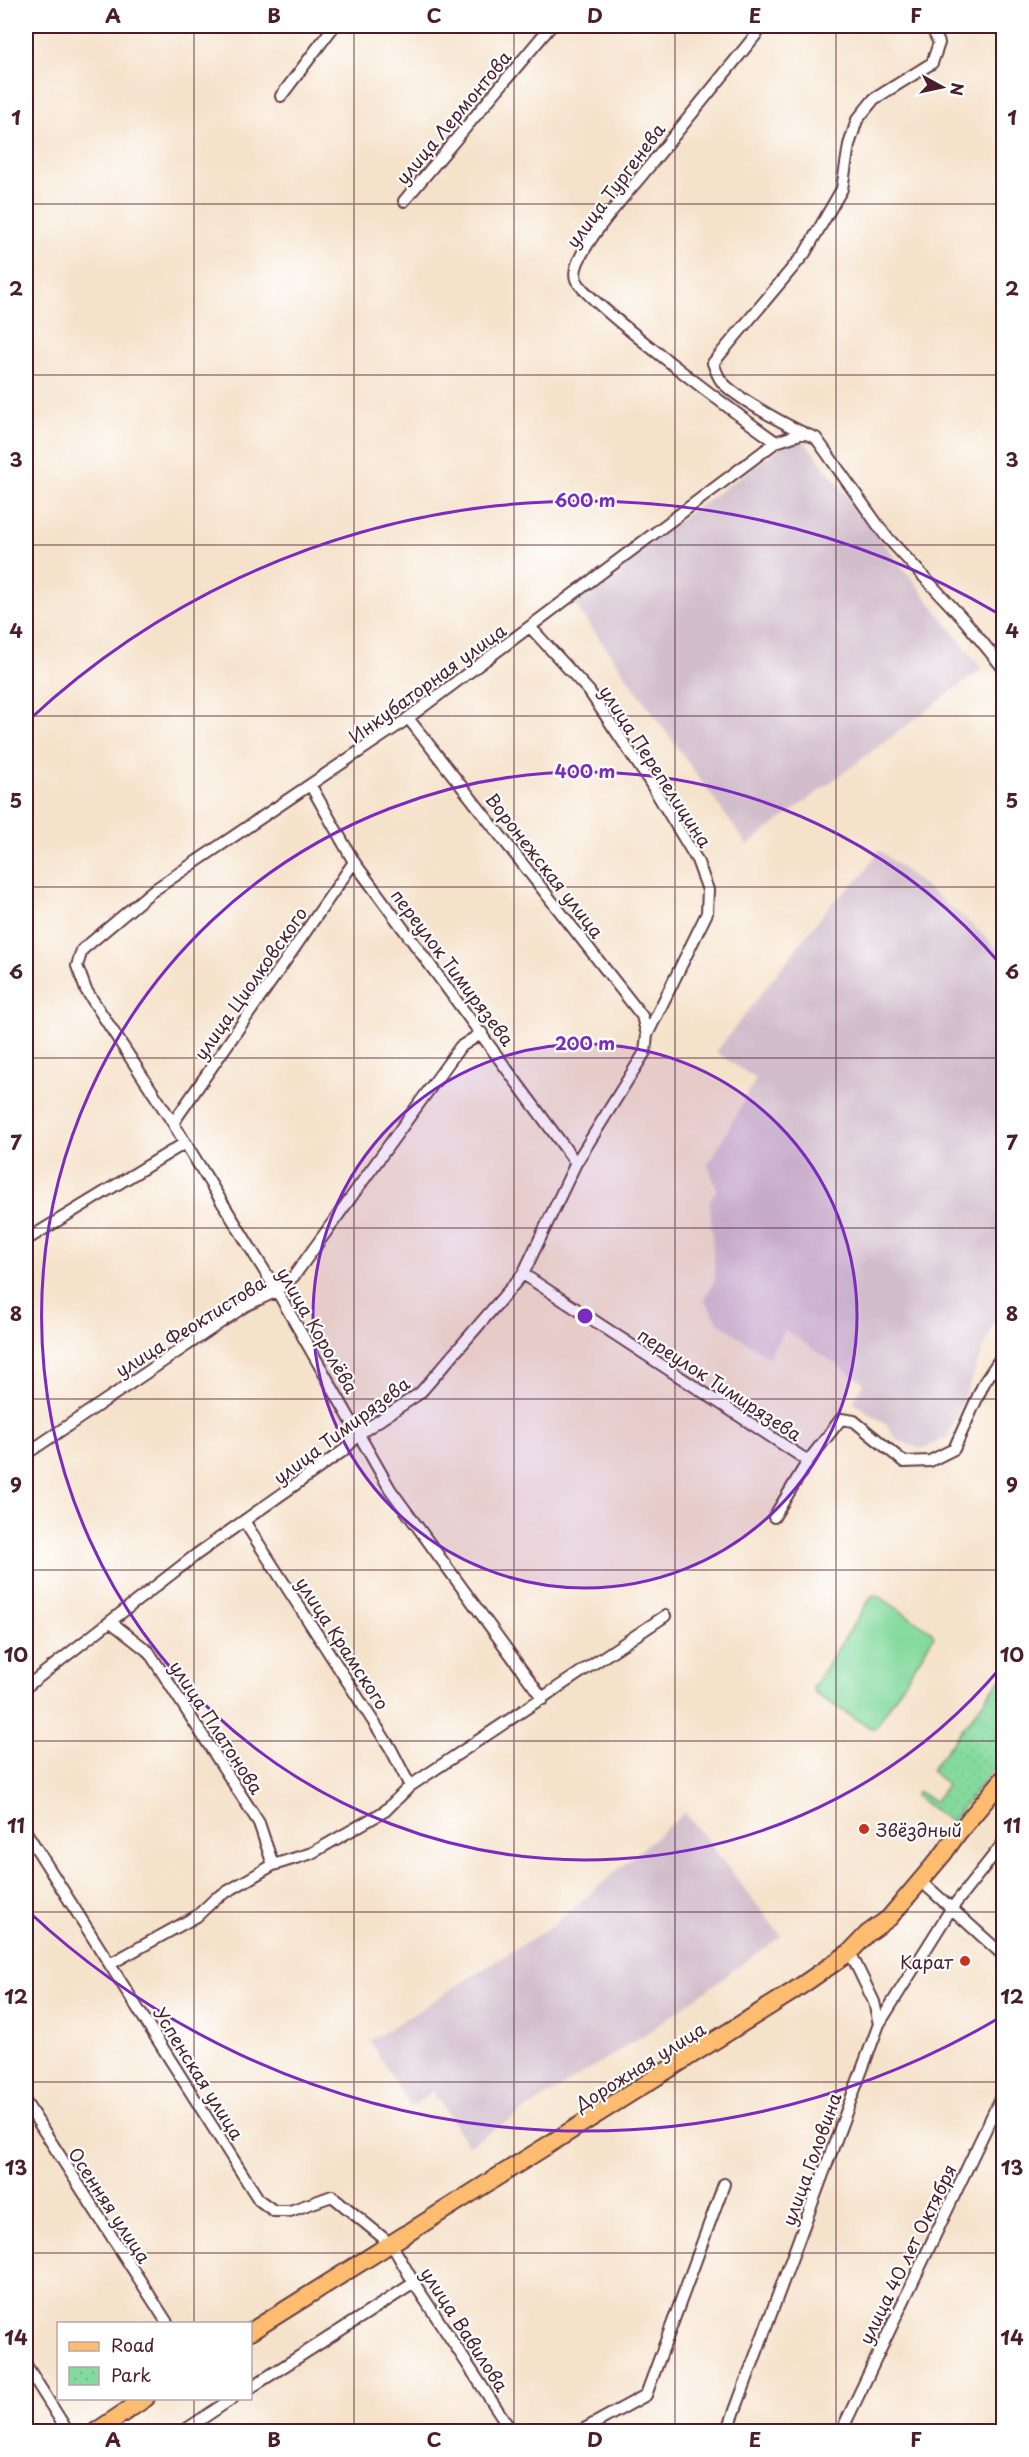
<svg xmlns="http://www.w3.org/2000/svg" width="1029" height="2457" viewBox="0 0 1029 2457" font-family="'Playpen Sans',sans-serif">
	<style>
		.industrial { fill: #d1bdcb }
		.park { fill: url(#park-dots); stroke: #677c64; stroke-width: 1.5 }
		.garden { fill: #84da9e; stroke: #677c64; stroke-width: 1.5 }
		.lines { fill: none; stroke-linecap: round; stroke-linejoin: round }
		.minor-casing { stroke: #643c43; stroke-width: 14 }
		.primary-casing { stroke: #643c43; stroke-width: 20 }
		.minor { stroke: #fff; stroke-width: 10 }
		.primary { stroke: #febc70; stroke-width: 16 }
		.grid { fill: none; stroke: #4a1f2b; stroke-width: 1.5; stroke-opacity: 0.55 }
		.ring { fill: none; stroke: #7b2cbf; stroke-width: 3 }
		.poi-dot { fill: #c8321e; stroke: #fff; stroke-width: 2 }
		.labels { text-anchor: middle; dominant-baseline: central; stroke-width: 4.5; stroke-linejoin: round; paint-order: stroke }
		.street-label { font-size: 18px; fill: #4a1f2b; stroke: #fff }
		.poi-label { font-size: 18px; fill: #4a1f2b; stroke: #fff; text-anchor: start }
		.centre { fill: #7b2cbf; stroke: #fff; stroke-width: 3 }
		.ring-label { font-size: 18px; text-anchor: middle; font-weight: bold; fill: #7b2cbf; stroke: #fff; stroke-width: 4.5; stroke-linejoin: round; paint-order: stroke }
		.neatline { fill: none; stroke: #4a1f2b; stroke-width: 2 }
		.grid-label { font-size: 20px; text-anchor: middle; font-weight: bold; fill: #4a1f2b }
	</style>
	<defs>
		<pattern id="park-dots" width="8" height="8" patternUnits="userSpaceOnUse" patternTransform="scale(1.5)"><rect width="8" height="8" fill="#84da9e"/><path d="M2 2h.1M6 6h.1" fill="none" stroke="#74bb88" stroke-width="1.8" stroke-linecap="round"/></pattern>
	</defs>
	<rect width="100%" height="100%" fill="#fff"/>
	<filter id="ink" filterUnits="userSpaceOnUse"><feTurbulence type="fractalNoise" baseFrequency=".0167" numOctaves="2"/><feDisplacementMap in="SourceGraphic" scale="12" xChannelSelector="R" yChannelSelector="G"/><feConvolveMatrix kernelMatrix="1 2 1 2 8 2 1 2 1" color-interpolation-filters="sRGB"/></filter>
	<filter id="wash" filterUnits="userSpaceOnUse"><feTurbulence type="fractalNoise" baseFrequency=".008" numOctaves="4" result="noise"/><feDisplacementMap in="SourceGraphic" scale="24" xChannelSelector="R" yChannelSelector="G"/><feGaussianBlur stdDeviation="1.35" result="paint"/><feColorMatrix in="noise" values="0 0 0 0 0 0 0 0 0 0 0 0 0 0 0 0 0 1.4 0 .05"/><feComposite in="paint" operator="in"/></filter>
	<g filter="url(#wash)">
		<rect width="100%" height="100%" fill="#f5e2ca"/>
		<!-- industrial -->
		<path class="industrial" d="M799 434 982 669 747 845 571 599Z
			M879 850 966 919 1003 954V1006L999 1009 1004 1015 1003 1280 996 1318 948 1437 921 1449 896 1440 887 1425 853 1402 864 1383 785 1330 768 1357 718 1322 704 1299 715 1279 710 1202 717 1188 708 1165 756 1079 716 1052 830 905 862 876Z
			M685 1812 781 1936 650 2031 468 2146 433 2091 410 2107 370 2041 555 1924Z"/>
		<!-- park -->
		<path class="park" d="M1003 1676V1757L951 1822 915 1796 918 1791 934 1802 947 1785 931 1770Z"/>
		<!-- garden -->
		<path class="garden" d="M877 1595 932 1632 934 1636 876 1727 871 1728 814 1693 813 1687 872 1596Z"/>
	</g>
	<g filter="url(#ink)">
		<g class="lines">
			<!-- minor casing -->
			<g class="minor-casing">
				<path id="minor" d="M763 26C723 75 683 124 643 174 623 198 591 233 578 262 576 267 574 274 576 279 580 298 749 423 776 442
					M931 26 939 43 932 63 874 99 857 120 849 145 842 189 805 253 713 363C716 370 718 379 724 384 740 400 794 430 816 438L885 535 965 621 1004 669
					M281 96 334 26
					M404 201 551 26
					M408 718 642 1016 647 1035
					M311 786 354 862 576 1163
					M173 1123 354 862
					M26 1240 185 1143
					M523 1274 808 1461 841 1419 854 1421 904 1462 930 1461 954 1449 984 1383 1004 1353
					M26 1454 245 1306 277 1291 294 1276 460 1047 482 1033
					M774 1517 808 1461
					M244 1521 391 1749 410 1786
					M111 1622 149 1652 259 1823 273 1865
					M26 1687 197 1554 343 1451 359 1434 420 1393 523 1274 576 1163 645 1052 647 1035 707 913 708 890 697 860 648 779 589 691 531 628
					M543 1699 390 1489 277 1291 173 1123 86 990 77 966 82 950 151 892 400 724 776 442 803 433
					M26 1832 259 2200 274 2211H290L332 2196 392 2245 414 2283 512 2432
					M921 1881 1004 1956
					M850 1952 874 2002 879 2024
					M110 1964 197 1916 216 1898 273 1865 312 1853 385 1811 410 1786 665 1616
					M26 2103 168 2324
					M26 2365 68 2432
					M250 2388 414 2283
					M182 2432 233 2398
					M579 2432 646 2395 724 2184
					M727 2432 879 2024 951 1909 1004 1842
					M841 2432 1004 2091"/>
			</g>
			<!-- primary casing -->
			<g class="primary-casing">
				<path id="primary" d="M250 2332 792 1992 850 1952 867 1934 889 1918 944 1853 958 1833 1004 1778
					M95 2432 146 2398"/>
			</g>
			<!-- minor -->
			<use href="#minor" class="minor"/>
			<!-- primary -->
			<use href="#primary" class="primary"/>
		</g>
	</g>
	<!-- grid -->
	<path class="grid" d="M194 26V2324M354 26V2432M514 26V2432M675 26V2432M836 26V2432M26 204H1004M26 375H1004M26 545H1004M26 716H1004M26 887H1004M26 1058H1004M26 1228H1004M26 1399H1004M26 1570H1004M26 1741H1004M26 1912H1004M26 2082H1004M26 2253H1004M194 2398V2432"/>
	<!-- distance rings -->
	<circle cx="585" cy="1316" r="272" fill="#7b2cbf" fill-opacity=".12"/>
	<g class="ring">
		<circle cx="585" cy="1316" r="272"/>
		<path d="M1002 1666A544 544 0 1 1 1002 966"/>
		<path d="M999 2018A815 815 0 0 1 29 1912M29 720A815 815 0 0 1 999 614"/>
	</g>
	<!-- markers -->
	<g class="poi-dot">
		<circle cx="864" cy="1829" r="6"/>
		<circle cx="965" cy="1961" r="6"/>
	</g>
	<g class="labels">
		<!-- street labels -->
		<g class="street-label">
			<text transform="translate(453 117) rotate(-50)">улица Лермонтова</text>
			<text transform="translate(615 185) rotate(-53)">улица Тургенева</text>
			<text transform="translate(427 683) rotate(-36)">Инкубаторная улица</text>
			<text transform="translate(656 766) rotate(57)">улица Перепелицина</text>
			<text transform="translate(545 865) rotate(52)">Воронежская улица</text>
			<text transform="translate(453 967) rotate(53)">переулок Тимирязева</text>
			<text transform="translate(250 983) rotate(-55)">улица Циолковского</text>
			<text transform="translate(190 1326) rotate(-32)">улица Феоктистова</text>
			<text transform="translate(318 1330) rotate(60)">улица Королёва</text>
			<text transform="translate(720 1384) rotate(33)">переулок Тимирязева</text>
			<text transform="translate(341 1430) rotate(-37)">улица Тимирязева</text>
			<text transform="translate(343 1643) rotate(57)">улица Крамского</text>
			<text transform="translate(217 1727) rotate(57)">улица Платонова</text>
			<text transform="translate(640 2066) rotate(-32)">Дорожная улица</text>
			<text transform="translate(199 2073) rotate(58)">Успенская улица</text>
			<text transform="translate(811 2159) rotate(-70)">улица Головина</text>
			<text transform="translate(110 2205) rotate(57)">Осенняя улица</text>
			<text transform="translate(907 2254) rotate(-64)">улица 40 лет Октября</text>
			<text transform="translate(465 2329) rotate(57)">улица Вавилова</text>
		</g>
		<!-- poi labels -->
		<g class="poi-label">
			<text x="876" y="1829">Звёздный</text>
			<text x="953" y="1961" text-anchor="end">Карат</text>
		</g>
	</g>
	<circle cx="585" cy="1316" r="9" class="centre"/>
	<g class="ring-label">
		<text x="585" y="507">600 m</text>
		<text x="585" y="778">400 m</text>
		<text x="585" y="1050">200 m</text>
	</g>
	<!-- margin -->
	<rect width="1029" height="2457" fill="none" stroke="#fff" stroke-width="66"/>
	<!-- legend -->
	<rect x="57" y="2322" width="195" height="78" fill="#ffffff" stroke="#b7a5aa" stroke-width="1.5"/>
	<rect x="69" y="2342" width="30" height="9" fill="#febc70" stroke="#b7a5aa" stroke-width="1.5"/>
	<text x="111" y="2352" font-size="18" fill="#4a1f2b">Road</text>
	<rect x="69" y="2367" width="30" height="18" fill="url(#park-dots)" stroke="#b7a5aa" stroke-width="1.5"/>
	<text x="111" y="2382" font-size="18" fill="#4a1f2b">Park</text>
	<!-- north arrow -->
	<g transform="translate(942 87) rotate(98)" stroke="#ffffff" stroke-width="4.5" paint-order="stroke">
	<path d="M0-4.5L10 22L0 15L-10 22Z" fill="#4a1f2b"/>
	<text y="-9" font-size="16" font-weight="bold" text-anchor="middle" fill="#4a1f2b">N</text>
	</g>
	<rect x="33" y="33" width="963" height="2391" class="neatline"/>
	<g class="grid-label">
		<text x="113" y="23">A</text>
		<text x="274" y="23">B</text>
		<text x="434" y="23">C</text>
		<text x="595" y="23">D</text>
		<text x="755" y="23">E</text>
		<text x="916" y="23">F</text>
		<text x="16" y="125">1</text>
		<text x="1012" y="125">1</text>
		<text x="16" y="296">2</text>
		<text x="1012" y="296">2</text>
		<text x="16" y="467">3</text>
		<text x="1012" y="467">3</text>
		<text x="16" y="638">4</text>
		<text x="1012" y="638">4</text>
		<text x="16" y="808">5</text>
		<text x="1012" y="808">5</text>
		<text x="16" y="979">6</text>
		<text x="1012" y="979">6</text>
		<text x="16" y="1150">7</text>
		<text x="1012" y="1150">7</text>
		<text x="16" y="1321">8</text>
		<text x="1012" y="1321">8</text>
		<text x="16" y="1492">9</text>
		<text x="1012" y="1492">9</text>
		<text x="16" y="1662">10</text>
		<text x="1012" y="1662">10</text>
		<text x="16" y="1833">11</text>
		<text x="1012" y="1833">11</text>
		<text x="16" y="2004">12</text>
		<text x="1012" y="2004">12</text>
		<text x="16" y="2175">13</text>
		<text x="1012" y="2175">13</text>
		<text x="16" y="2345">14</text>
		<text x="1012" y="2345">14</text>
		<text x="113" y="2447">A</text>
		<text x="274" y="2447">B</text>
		<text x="434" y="2447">C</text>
		<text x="595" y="2447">D</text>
		<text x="755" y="2447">E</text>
		<text x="916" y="2447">F</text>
	</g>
</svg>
